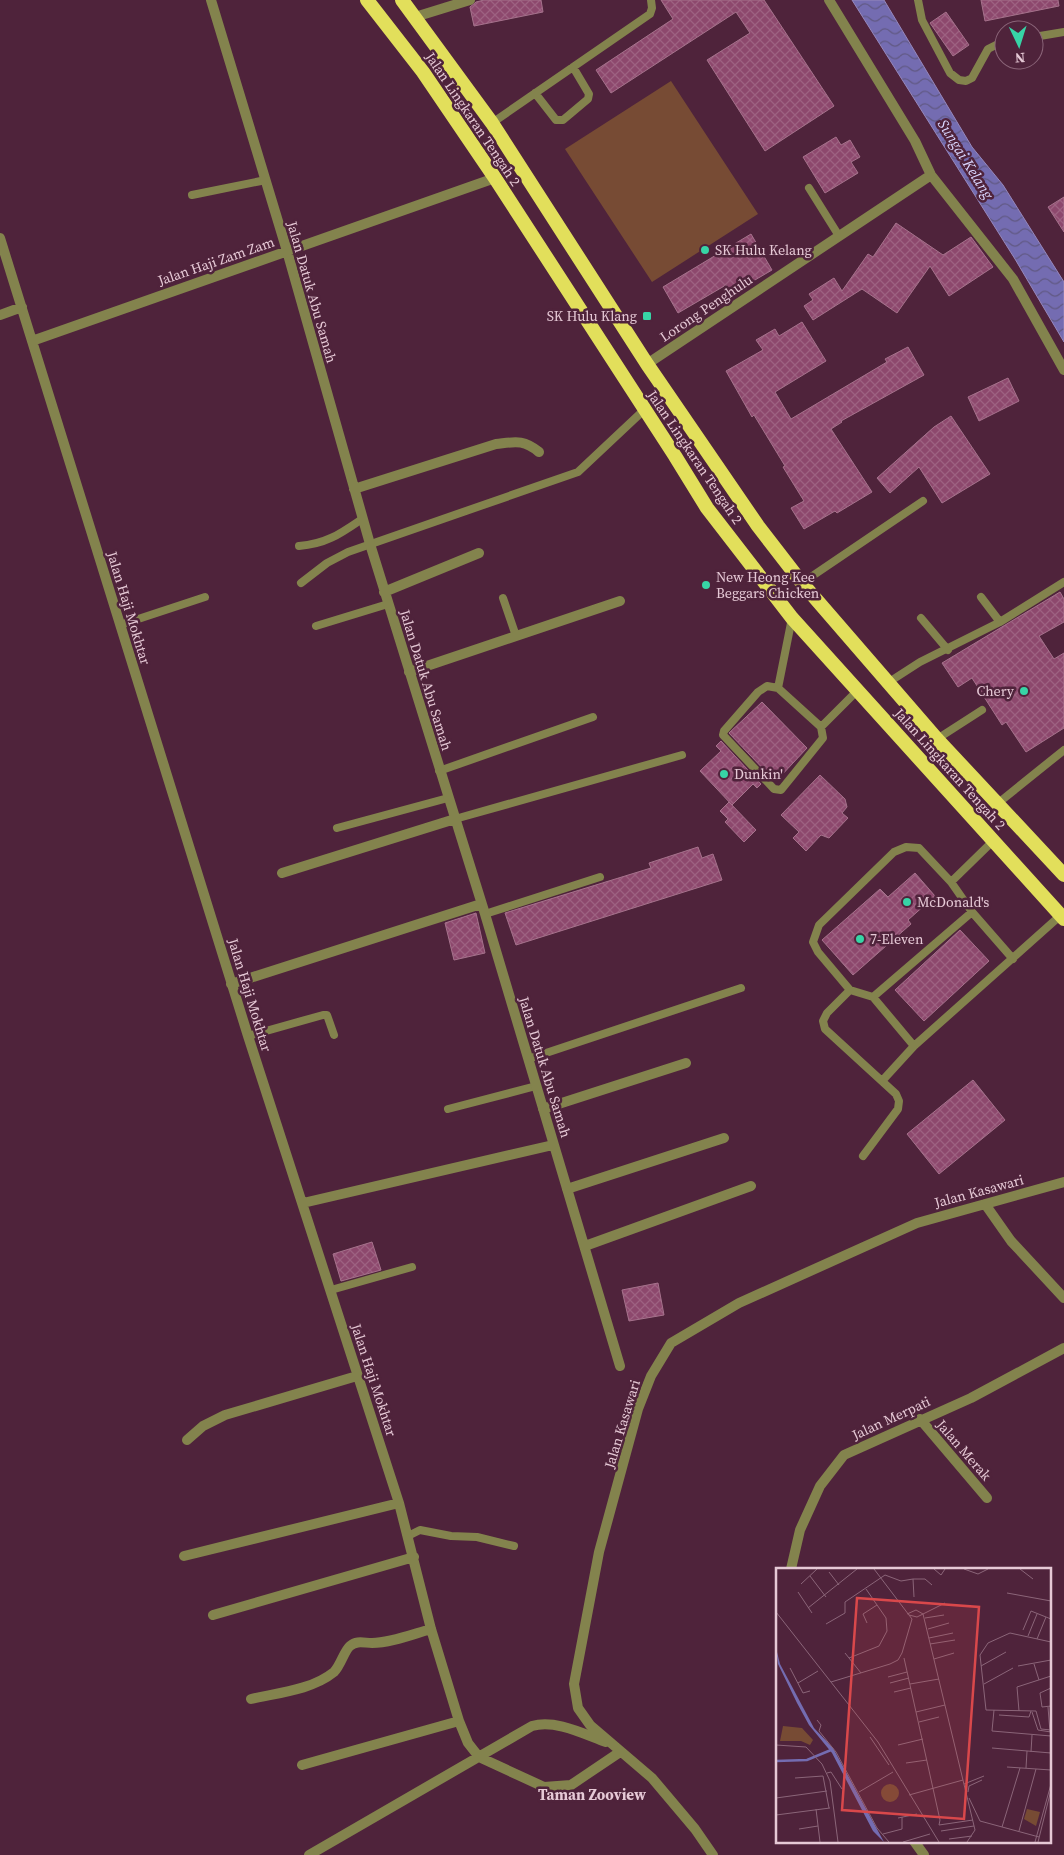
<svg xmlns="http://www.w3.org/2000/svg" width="1064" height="1855" viewBox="0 0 1064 1855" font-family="'Source Serif 4',serif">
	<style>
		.garden { fill: #774b34 }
		.water { fill: url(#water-waves); stroke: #9688bc }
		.building { fill: url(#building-cross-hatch); stroke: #a6728c }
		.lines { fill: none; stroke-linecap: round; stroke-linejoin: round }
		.service { stroke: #83834d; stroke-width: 8 }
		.minor { stroke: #83834d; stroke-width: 10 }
		.trunk { stroke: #e2df5b; stroke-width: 14 }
		.poi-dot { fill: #37d4a6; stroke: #4f233b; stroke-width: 2 }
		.labels { text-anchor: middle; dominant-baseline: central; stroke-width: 5; stroke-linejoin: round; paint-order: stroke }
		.street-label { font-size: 14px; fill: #e6c9d6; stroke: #4f233b }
		.poi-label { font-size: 14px; fill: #e6c9d6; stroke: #4f233b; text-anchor: start }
		.water-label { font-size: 15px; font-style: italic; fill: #dad7ff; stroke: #4f233b }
		.neighbourhood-label { font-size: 15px; font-weight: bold; fill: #e6c9d6; stroke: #4f233b }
		.inset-river { fill: none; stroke: #746cb1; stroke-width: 2.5 }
		.inset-road { fill: none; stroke: #8b6579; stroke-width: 1 }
		.view { fill: #d9484b; fill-opacity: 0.15; stroke: #d9484b; stroke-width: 2.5 }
		.inset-edge { fill: none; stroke: #e6c9d6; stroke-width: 2.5 }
	</style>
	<defs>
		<pattern id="water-waves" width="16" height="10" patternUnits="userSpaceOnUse" patternTransform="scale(1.25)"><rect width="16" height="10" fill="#746cb1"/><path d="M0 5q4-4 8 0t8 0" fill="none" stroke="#615984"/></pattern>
		<pattern id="building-cross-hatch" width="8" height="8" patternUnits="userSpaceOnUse" patternTransform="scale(1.25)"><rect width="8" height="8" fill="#8d486d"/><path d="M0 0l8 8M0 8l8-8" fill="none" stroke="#9d6181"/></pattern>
	</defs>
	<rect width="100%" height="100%" fill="#4f233b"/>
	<!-- garden -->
	<path class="garden" d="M671 81 758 214 652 282 565 149Z"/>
	<!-- water -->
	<path class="water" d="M852 0H884L972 147 1003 185 1064 282V342L1015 259Z"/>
	<!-- building -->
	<path class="building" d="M484 0H541L543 12 474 26 470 7 476 2Z
		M661 0H764L834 106 765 151 707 60 750 33 736 12 611 93 596 70 673 19Z
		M981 0H1058L1059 6 985 21Z
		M946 12 969 45 953 56 930 23Z
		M836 137 841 145 850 140 860 157 851 162 858 173 825 193 803 157Z
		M1064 197V232L1048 207Z
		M896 223 943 255 971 237 993 267 949 296 930 266 897 313 862 289 813 320 804 306 813 300 809 294 834 278 842 291 868 254 873 257Z
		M751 234 772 270 731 294 726 285 678 313 663 287Z
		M802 322 826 361 775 392 791 419 887 362 885 359 908 347 924 375 841 421 842 422 831 429 872 492 837 513 835 511 804 529 791 508 804 501 783 467 785 466 754 415 752 417 726 371 763 350 756 340 775 329 779 336Z
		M1008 378 1019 401 979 421 968 397Z
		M951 416 990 474 942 503 919 467 890 493 877 478 934 427Z
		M1060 592 1064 599V622L1039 636 1054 659 1064 653V728L1026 752 1006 722 1002 725 972 678 958 687 942 663Z
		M762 702 807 748 779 778 773 772 770 776 729 733Z
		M721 741 761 784 757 788 753 784 732 805 700 771 721 751 716 746Z
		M820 775 845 799 847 807 842 813 848 818 829 838 821 835 806 851 793 838 799 832 781 815Z
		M729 802 756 830 744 842 725 822 728 819 720 811Z
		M698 847 702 858 713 854 722 880 516 945 505 913 651 868 649 863Z
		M915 873 935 896 908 920 911 924 853 975 822 940 880 889 888 897Z
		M476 913 485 953 454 960 445 923Z
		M960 930 989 961 924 1021 895 990Z
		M973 1080 1005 1120 939 1174 907 1134Z
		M372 1242 381 1270 341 1281 333 1254Z
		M658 1283 664 1315 629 1321 622 1290Z"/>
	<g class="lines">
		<!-- service -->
		<path class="service" d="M918 0 922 20 950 73 959 80 966 81 972 78 988 49 1004 41
			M1034 37 1064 32
			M535 93 556 120H563L588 99 589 94 573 67
			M492 123 650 14 652 8 651 0
			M809 188 839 236
			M192 195 266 180
			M299 546C326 544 340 534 362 519
			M301 583 327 563 348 552 578 472 644 410
			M802 583 923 501
			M981 597 1000 622
			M503 598 516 636
			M792 618 778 688 821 727 857 691
			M921 618 948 650
			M120 625 205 597
			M316 626 388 604
			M889 682 920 662 1000 622 1064 582
			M778 688 767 686 758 692 724 731 723 735 774 789 781 790 823 738 821 727
			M937 739 982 710
			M439 771 593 717
			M997 804 1064 750
			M455 819 682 755
			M337 828 448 798
			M951 882 993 841
			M485 914 600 877
			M1013 959 972 912 951 882 919 848 906 847 894 852 819 925 813 942 818 952 850 990 873 997 914 1046 1061 915
			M850 990 827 1013 823 1021 825 1029 896 1094 899 1101 898 1109 863 1156
			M873 997 972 912
			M248 1036 323 1015H327L334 1035
			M528 1059 741 988
			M882 1081 914 1046
			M448 1109 536 1086
			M331 1290 412 1267
			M408 1536 420 1530 451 1536 477 1537 514 1546"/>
		<!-- minor -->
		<path class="minor" d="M211 0 287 251 370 544 485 914 620 1366
			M829 0 915 141 931 175 1013 279 1064 370
			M415 17 470 0
			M0 238 248 1036 399 1503 431 1629 459 1721 468 1743 479 1757 544 1787 571 1785 620 1752
			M0 315 22 307
			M32 341 495 178
			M647 364 931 175
			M354 489 496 444C515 442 523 439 539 452
			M384 592 479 553
			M409 672 620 601
			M282 873 455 819
			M231 984 481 904
			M543 1109 686 1063
			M567 1189 724 1138
			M303 1203 553 1145
			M985 1204 1011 1241 1064 1298
			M585 1246 751 1186
			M920 1419 987 1498
			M187 1440 203 1426 225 1415 357 1376
			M184 1556 399 1503
			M791 1569 800 1530 820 1486 844 1455 971 1398 1064 1348
			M213 1615 414 1557
			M251 1699C277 1693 312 1690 334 1672 341 1665 344 1651 350 1646 357 1640 364 1643 372 1643 391 1643 413 1634 431 1629
			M302 1765 459 1721
			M914 1841 924 1855
			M309 1855 532 1726C555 1719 584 1734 606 1742
			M713 1855 695 1829 652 1778 590 1725 578 1708 574 1684 599 1552 638 1409 651 1376 671 1343 739 1303 917 1223 1064 1182"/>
		<!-- trunk -->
		<path class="trunk" d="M367 0 423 72 495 178 675 456 707 508 792 618 1064 919
			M402 0 492 123 647 364 758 526 802 583 937 739 1064 875"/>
	</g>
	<!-- markers -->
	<g class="poi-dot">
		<circle cx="705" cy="250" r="5"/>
		<rect x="642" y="311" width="10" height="10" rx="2.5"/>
		<circle cx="706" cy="585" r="5"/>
		<circle cx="1024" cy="691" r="5"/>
		<circle cx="724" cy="774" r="5"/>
		<circle cx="907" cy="902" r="5"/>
		<circle cx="860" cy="939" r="5"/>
	</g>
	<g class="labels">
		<!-- street labels -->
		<g class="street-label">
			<text transform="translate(473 119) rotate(56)">Jalan Lingkaran Tengah 2</text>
			<text transform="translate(216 261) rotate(-19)">Jalan Haji Zam Zam</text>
			<text transform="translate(312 292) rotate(74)">Jalan Datuk Abu Samah</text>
			<text transform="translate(706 308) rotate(-34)">Lorong Penghulu</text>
			<text transform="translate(695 457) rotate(56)">Jalan Lingkaran Tengah 2</text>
			<text transform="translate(129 608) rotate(73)">Jalan Haji Mokhtar</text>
			<text transform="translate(426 680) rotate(73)">Jalan Datuk Abu Samah</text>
			<text transform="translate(950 769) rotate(48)">Jalan Lingkaran Tengah 2</text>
			<text transform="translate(250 995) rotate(73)">Jalan Haji Mokhtar</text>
			<text transform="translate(545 1067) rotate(73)">Jalan Datuk Abu Samah</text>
			<text transform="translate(979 1191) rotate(-15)">Jalan Kasawari</text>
			<text transform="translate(374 1380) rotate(72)">Jalan Haji Mokhtar</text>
			<text transform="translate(891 1418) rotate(-25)">Jalan Merpati</text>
			<text transform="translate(622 1424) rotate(-73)">Jalan Kasawari</text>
			<text transform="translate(964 1450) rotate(49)">Jalan Merak</text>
		</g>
		<!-- poi labels -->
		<g class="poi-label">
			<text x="715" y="250">SK Hulu Kelang</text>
			<text x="637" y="316" text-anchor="end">SK Hulu Klang</text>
			<text x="716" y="577">New Heong Kee<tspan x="716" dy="16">Beggars Chicken</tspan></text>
			<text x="1014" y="691" text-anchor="end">Chery</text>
			<text x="734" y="774">Dunkin'</text>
			<text x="917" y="902">McDonald's</text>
			<text x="870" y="939">7-Eleven</text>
		</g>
		<!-- water labels -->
		<g class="water-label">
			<text transform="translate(966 159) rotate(58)">Sungai Kelang</text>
		</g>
		<!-- neighbourhood labels -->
		<g class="neighbourhood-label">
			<text x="592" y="1794">Taman Zooview</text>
		</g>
	</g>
	<!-- overview -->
	<g transform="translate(776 1568)">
		<rect width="275" height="275" fill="#4f233b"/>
		<path d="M251 241 264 244 260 258 248 251Z" fill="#774b34"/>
		<path d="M7 158 26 160 37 172 34 177 25 173H4ZM105 225a9 9 0 1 1 18 0a9 9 0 1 1-18 0Z" fill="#774b34"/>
		<path d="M0 80 4 96 38 160 57 180 108 274 97 263 56 185 33 157 21 135 2 96Z" fill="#746cb1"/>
		<path class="inset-river" d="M0 193 31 192 55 182"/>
		<path class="inset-road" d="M158 1 165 7 169 1M188 1 202 6 212 1M244 1 257 11M53 4 63 17M34 8 50 29M137 11H149L156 17M25 16 41 1M22 24 36 45M231 25 275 33M32 40 81 1M0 44 102 174 163 274M131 46 140 42 147 46M147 46 199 262 191 274M133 47 141 49 169 35M149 50 168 47M91 55 87 46 101 37M50 56 69 45V34L109 7 125 13 137 11 138 29M152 61 173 55M247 62 255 43 275 51M252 68 261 46M153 70 177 65M261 71 270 49M275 74 234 65 212 75 204 87 210 142 260 143 265 161 275 162M154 76 179 72M69 85 85 105M73 90 103 78 111 63 110 50 90 21M128 90 164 252 163 257 197 252M158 91 178 85M258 96 263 112M205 98 230 84M242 98 275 92M14 100 27 125 34 123M112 109 131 104M55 114 114 96 122 92 126 85 136 51 98 1M22 115 42 103M114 115 133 110M134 116 163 111M208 116 237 100M275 120 264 125 266 139 275 138M118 124 135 120M272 139 274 164M218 142 216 163 275 168M243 143 241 119 275 108M140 144 169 137M256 144 262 162 275 164M223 147 253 149 255 143M41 152 45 157 43 163 60 184 101 260 113 274M143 154 163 149M94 169 113 197M0 177 30 179 46 196 54 213 62 274M122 177 147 171M216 180 275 185M255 184 256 167M130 195 151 192M231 199 275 202M250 200 251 183M51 205 55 204 66 221M19 210 47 208 53 240M188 216 208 208M83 224 117 204M192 224 193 218 206 212M133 227 187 212M0 230 51 223M193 230 204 253 263 269M40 241 44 274M0 247 54 240M122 250 141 246M226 259 244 200M23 261 42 258M165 263 198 258M243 263 260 201M107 266 126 261V249M173 271 196 268M127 274 154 266M259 274 275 216M262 274 275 222"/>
		<path class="view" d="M81 30 203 39 188 251 66 242Z"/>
		<rect width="275" height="275" class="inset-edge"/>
	</g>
	<!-- north arrow -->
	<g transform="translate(1019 45) rotate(176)"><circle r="24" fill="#4f233b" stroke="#8b6579"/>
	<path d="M0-4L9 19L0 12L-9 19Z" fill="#37d4a6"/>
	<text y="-8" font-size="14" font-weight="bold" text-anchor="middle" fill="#e6c9d6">N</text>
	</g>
</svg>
